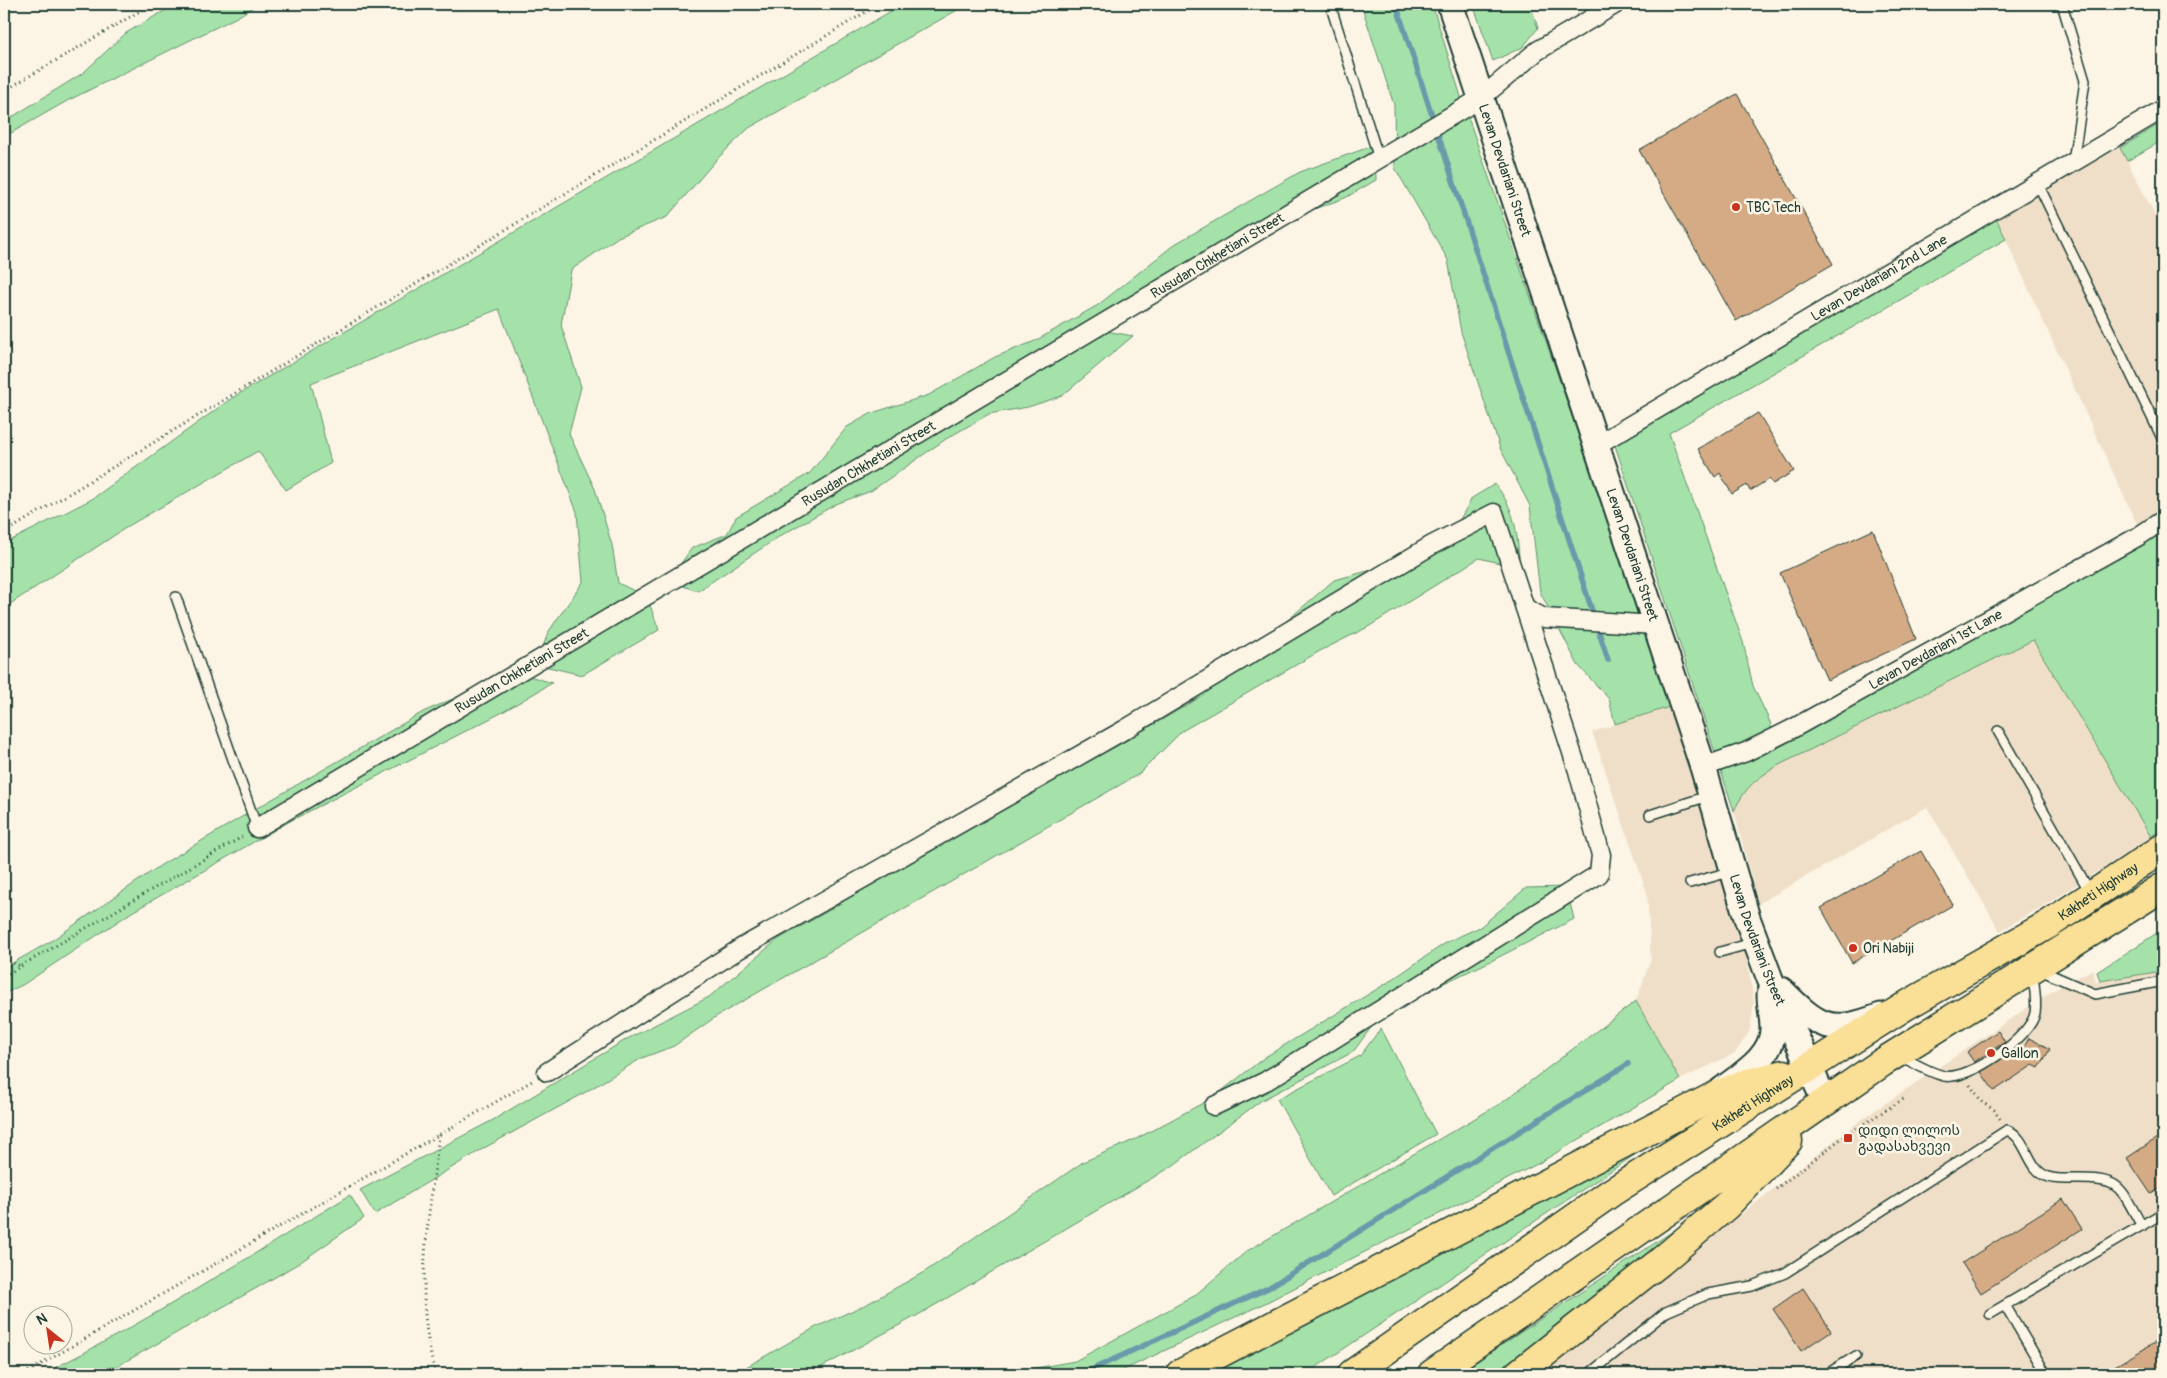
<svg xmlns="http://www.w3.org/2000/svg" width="2167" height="1378" viewBox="0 0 2167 1378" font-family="Pangolin,'Noto Sans Georgian',sans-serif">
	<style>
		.built { fill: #f0dfc8 }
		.green { fill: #a5e2a9; stroke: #62906e }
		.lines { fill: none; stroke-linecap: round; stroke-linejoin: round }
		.stream { stroke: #6999ab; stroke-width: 5.5 }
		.building { fill: #d5ab86; stroke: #1f3d34 }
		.lane-casing { stroke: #1f3d34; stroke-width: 12 }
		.street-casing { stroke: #1f3d34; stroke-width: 21 }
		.secondary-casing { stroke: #1f3d34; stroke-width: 29 }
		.highway-casing { stroke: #1f3d34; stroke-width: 31 }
		.path { stroke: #1f3d34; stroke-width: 3; stroke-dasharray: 1 4; stroke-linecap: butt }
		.lane { stroke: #fcf5e5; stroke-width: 9 }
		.street { stroke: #fcf5e5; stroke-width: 18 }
		.secondary { stroke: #fcf5e5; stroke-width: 25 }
		.highway { stroke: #fadf96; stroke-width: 28 }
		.poi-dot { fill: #c8321e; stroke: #fcf5e5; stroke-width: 2 }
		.labels { text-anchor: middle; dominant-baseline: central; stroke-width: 5; stroke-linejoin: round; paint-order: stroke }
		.street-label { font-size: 14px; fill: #1f3d34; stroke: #fcf5e5 }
		.poi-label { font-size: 14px; fill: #1f3d34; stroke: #fcf5e5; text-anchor: start }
	</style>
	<rect width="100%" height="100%" fill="#fcf5e5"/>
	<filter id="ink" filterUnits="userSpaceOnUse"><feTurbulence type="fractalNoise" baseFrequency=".02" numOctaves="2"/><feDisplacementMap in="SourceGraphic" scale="10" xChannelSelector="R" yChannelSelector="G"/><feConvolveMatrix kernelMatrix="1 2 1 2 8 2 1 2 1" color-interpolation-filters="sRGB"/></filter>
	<g filter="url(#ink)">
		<!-- built -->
		<path class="built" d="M2120 148 2163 230V513L2139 529 1995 216Z
			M2033 640 2151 837 2058 897 2000 931 1927 807 1758 904 1734 811 1743 791 1764 774 1779 765Z
			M1673 706 1744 940 1754 1002 1750 1031 1735 1053 1680 1080 1636 1001 1651 959 1647 893 1592 732Z
			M2093 969 2096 982 2163 971V1374H1537L1865 1117 2049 993Z"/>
		<!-- green -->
		<path class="green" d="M176 4H258L237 17 67 101 4 137V122L83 73 126 33Z
			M903 4H968L749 128 716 160 667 217 618 237 571 270 561 325 581 387 569 434 595 489 612 545 618 583 647 597 659 630 582 675 536 664 549 631 583 582 577 512 499 309 311 383 331 463 286 490 258 451 130 525 4 608V544L92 499 232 398Z
			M1361 4H1432L1462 100 1673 706 1615 724 1609 699 1578 665 1540 592 1530 506 1500 448 1461 332 1448 260 1395 168 1394 105Z
			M1473 4H1530L1538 28 1523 47 1493 61Z
			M2163 122V140L2127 161 2120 148Z
			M1375 145 1376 180 1345 198 1289 218 1106 331 1133 336 1062 396 1028 407 989 414 946 439 871 491 836 504 780 536 698 591 668 581 692 548 727 534 736 517 810 473 847 427 872 413 929 395 995 357 1035 341 1098 305 1175 244 1300 172Z
			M1995 216 2006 239 1669 433 1743 642 1753 686 1770 722 1776 749 2163 531V828L2151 837 2033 640 1779 765C1756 779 1746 786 1734 811L1614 442Z
			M1495 484C1517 512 1517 534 1520 568L1479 558 1368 627 1320 651 1182 731 1139 774 717 1016 674 1046 642 1058 579 1096 486 1147 375 1214 360 1190 493 1120 627 1039 709 997 777 940 828 911 971 820 1010 797 1111 749 1194 701 1334 580 1379 568 1435 538 1459 521 1472 498Z
			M510 670 552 683 501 713 292 820 132 912 24 984 4 994V968L51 941 161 865 250 812 423 712 482 686Z
			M1566 887 1574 919 1491 961 1414 997 1378 1018 1353 1052 1262 1100 1171 1167 918 1315 809 1374H734L816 1327 867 1304 926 1271 1083 1162 1136 1139 1214 1097 1265 1057 1387 983 1447 942 1480 927 1526 888Z
			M2163 929V971L2100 981 2097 972Z
			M1636 1001 1680 1080 1539 1163 1263 1304 1115 1374H1002L1075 1361 1194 1296 1247 1251 1503 1102Z
			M1381 1028 1436 1134 1331 1196 1277 1099 1360 1056Z
			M1648 1146 1306 1374H1194Z
			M350 1195 364 1218 299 1263 255 1289 103 1374H43C149 1321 249 1257 350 1195Z
			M1688 1221 1494 1374H1458Z"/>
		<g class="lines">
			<!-- stream -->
			<path class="stream" d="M1396 4 1608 660
				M1082 1374 1268 1288 1628 1064"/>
		</g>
		<!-- building -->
		<path class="building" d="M1737 94 1833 264 1736 321 1639 150Z
			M1758 413 1794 471 1773 484 1769 479 1750 491 1747 485 1732 494 1720 473 1715 477 1698 449Z
			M1873 530 1916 639 1827 680 1780 573Z
			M1921 851 1953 905 1852 963 1821 908Z
			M1998 1031 2005 1042 1974 1062 1967 1052Z
			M2029 1038 2050 1049 2039 1068 2033 1065 1994 1091 1981 1072 2012 1052 2017 1060Z
			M2163 1134V1187L2151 1194 2127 1158Z
			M2063 1199 2082 1229 1981 1293 1962 1263Z
			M1803 1288 1831 1331 1801 1351 1773 1309Z
			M2163 1338V1374H2101Z"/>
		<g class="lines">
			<!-- lane casing -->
			<g class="lane-casing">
				<path id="lane" d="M1330 4 1379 159
					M2062 4 2085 81 2073 162
					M2038 184 2163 440
					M176 597 257 828
					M1998 731 2090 892
					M1650 815 1711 795
					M1690 883 1733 871
					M1720 952 1756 942
					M2040 970 2095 994 2163 981
					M1902 1057C1914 1063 1930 1073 1944 1076 1969 1081 2031 1037 2035 1013 2037 1001 2034 986 2033 974
					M2005 1305 2046 1374
					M1990 1314 2163 1213
					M1589 1374 1666 1312 1708 1294 1752 1286 1785 1273 2007 1130C2027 1137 2027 1168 2046 1176 2054 1180 2064 1179 2073 1179 2122 1178 2119 1186 2142 1226
					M1827 1374 1856 1356"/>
			</g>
			<!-- street casing -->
			<g class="street-casing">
				<g id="street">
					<path id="s1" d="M1595 446 2163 109"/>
					<path d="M1525 608 1544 618 1655 625"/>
					<path id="s2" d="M1703 767 1746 752 1792 729 2139 536 2163 520"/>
					<path id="s3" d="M257 828 1481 98 1537 51 1616 4"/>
					<path d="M547 1072 741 948 1124 730 1432 545 1494 513 1578 771 1601 855 1599 874 1266 1081 1214 1106"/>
				</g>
			</g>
			<!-- secondary casing -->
			<g class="secondary-casing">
				<g id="secondary">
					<path id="s4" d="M1450 4 1703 767 1747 918 1770 979 1825 1102"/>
					<path d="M1781 990C1818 1027 1830 1036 1881 1016"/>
					<path d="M1722 1090C1741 1075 1773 1057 1773 1029 1773 1018 1770 1006 1770 994"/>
				</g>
			</g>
			<!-- highway casing -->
			<g class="highway-casing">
				<g id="highway">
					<path d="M1180 1374 1711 1098 1744 1084 1784 1074"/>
					<path id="s5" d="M1352 1374 1612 1192 1907 1005 2049 924 2163 848"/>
					<path d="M1432 1374 1883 1062 2163 887"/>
					<path d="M1518 1374 1660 1262 1726 1206 1788 1141"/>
				</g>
			</g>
			<!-- path -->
			<path class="path" d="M4 91 152 4
				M4 533 879 4
				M4 960 21 966
				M4 976 242 837
				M1970 1085 1982 1102 1994 1110 2000 1119
				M1776 1189 1843 1137 1905 1098
				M24 1374 532 1081
				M436 1374C412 1297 430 1213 439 1135"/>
			<!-- lane -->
			<use href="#lane" class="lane"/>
			<!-- street -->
			<use href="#street" class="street"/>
			<!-- secondary -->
			<use href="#secondary" class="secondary"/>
			<!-- highway -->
			<use href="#highway" class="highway"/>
		</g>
	</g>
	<!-- markers -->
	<g class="poi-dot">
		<circle cx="1736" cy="207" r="5"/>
		<circle cx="1853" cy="948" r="5"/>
		<circle cx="1991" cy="1053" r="5"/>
		<rect x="1843" y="1133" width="10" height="10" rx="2.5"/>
	</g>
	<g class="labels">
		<!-- street labels -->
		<g class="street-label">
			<text stroke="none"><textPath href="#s4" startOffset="175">Levan Devdariani Street</textPath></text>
			<text stroke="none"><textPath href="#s3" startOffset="1118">Rusudan Chkhetiani Street</textPath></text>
			<text stroke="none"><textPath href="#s1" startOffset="330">Levan Devdariani 2nd Lane</textPath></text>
			<text stroke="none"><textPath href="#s3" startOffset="712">Rusudan Chkhetiani Street</textPath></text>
			<text stroke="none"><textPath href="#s4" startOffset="580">Levan Devdariani Street</textPath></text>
			<text stroke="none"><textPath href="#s2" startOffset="261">Levan Devdariani 1st Lane</textPath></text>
			<text stroke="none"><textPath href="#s3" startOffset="308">Rusudan Chkhetiani Street</textPath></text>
			<text stroke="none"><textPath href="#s5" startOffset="889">Kakheti Highway</textPath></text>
			<text stroke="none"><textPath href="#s4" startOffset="985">Levan Devdariani Street</textPath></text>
			<text stroke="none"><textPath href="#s5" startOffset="484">Kakheti Highway</textPath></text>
		</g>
		<!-- poi labels -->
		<g class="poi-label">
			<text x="1746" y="207">TBC Tech</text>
			<text x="1863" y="948">Ori Nabiji</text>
			<text x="2001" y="1053">Gallon</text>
			<text x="1858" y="1130">დიდი ლილოს<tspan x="1858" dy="16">გადასახვევი</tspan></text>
		</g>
	</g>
	<!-- margin -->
	<rect width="2167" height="1378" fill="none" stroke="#fcf5e5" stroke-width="20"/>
	<rect x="10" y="10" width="2147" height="1358" fill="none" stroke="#1f3d34" stroke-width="2" filter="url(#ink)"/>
	<!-- north arrow -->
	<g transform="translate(48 1330) rotate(330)"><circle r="24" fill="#fcf5e5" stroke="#a4ab9e"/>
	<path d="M0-4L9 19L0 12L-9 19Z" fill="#c8321e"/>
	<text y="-8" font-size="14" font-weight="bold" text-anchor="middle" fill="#1f3d34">N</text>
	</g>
</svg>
